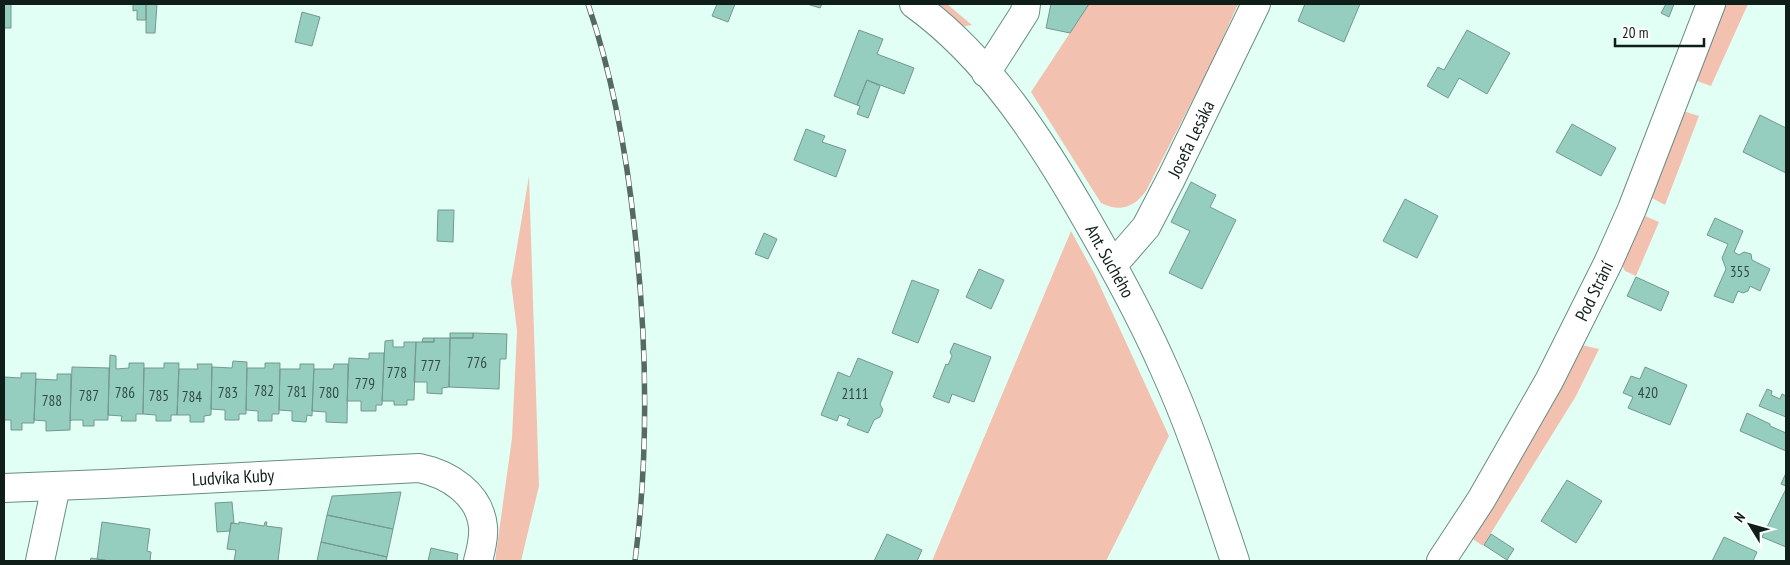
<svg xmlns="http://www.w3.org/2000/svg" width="1790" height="565" viewBox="0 0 1790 565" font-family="'PT Sans Narrow',sans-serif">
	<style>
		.green { fill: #f2c1b0 }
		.building { fill: #95cebe; stroke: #75988e }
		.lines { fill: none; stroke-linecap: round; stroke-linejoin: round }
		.minor-casing { stroke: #6a8d83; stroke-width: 30 }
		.minor { stroke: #fff; stroke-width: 28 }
		.rail-casing { stroke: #566963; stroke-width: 5.5 }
		.rail { stroke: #fff; stroke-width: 4; stroke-dasharray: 11; stroke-linecap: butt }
		.labels { text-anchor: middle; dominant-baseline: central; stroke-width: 5; stroke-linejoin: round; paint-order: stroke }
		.number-label { font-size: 15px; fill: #314a43 }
		.street-label { font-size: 18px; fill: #101e1a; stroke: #fff }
	</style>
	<rect width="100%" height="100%" fill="#e1fff5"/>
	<!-- green -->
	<path class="green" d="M933 4H947L972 25 961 27Z
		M1089 4H1238L1212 62 1146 191C1134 208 1119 212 1101 203L1031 92Z
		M1722 4H1748L1711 86 1697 81 1694 78Z
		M1683 111 1699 116 1665 205 1650 197Z
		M529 176 539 486 521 561H495L512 438 517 331 511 282Z
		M1645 216 1659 222 1636 276 1625 271 1621 263 1641 217Z
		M1071 231 1095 275 1169 436 1106 561H932Z
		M1582 345 1599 349 1576 396 1483 546 1474 540 1471 534Z"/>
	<!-- building -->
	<path class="building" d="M4 4H11V28H4Z
		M133 4H146V20H137V10L133 11Z
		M146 4H157L155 33H146Z
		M717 4H735L728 22 712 16Z
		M807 4H822L820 8Z
		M1051 4H1089L1070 33 1046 28Z
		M1305 4H1360L1344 42 1298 21Z
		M1666 4H1674L1669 17 1661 13Z
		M302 12 320 17 312 46 295 42Z
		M859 30 883 39 877 54 914 68 904 94 867 80 857 105 834 96Z
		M1467 30 1510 53 1487 94 1459 78 1448 98 1427 86 1438 67 1444 70Z
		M867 80 880 86 868 118 857 114 860 106 857 105Z
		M1760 115 1786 128V173L1743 152Z
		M1572 124 1616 148 1601 176 1556 152Z
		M806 129 825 136 822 142 846 150 836 177 794 160Z
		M1191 182 1216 195 1210 207 1236 220 1202 289 1169 273 1190 231 1171 222Z
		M1405 199 1438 216 1417 258 1383 241Z
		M438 210H454L453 242 437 241Z
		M1715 218 1743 231 1734 252 1739 255 1744 252 1751 254 1752 260 1770 269 1760 291 1750 286 1748 291 1743 293 1738 291 1733 303 1714 296 1726 269 1722 258 1728 244 1707 235Z
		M764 233 777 239 768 259 755 254Z
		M979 269 1004 280 991 309 966 297Z
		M1636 277 1669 292 1661 311 1627 296Z
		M912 280 939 290 918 343 892 333Z
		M450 333H473V338H450Z
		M473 333 507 334 506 359H500L499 389 449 387 450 338H473Z
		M423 338H434V342H422Z
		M434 338H450L449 387 442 388V394L427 393V382H414L416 342H434Z
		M393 340V347H404V342H416L414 400H407V405H394V401H382L385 341Z
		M954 343 991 357 974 402 952 394 949 403 933 397 946 364 948 365 952 356 950 352Z
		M369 353H384L382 405H376V411H361V401H347L349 358 369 359Z
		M110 355 116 356V369L129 368V363H144L143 414H136V421H121L122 416 108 415Z
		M858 358 893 372 880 404 883 410 880 417 874 420 868 433 847 425 850 419 839 415 837 421 821 415 838 372 850 377Z
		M233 361 247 362 246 414H239V420H225V410L211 409 212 367 232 368Z
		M164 363H179L177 415H171V421H156V415L143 414 144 368H164Z
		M265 363H280L279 414H272V421H258V411L246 410 247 368H265Z
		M197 364H212L211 415 204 416V422H190V415H177L179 369H198Z
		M300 364H314L312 416 307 415 306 422 292 421V411L279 410 280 369H300Z
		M334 364H348L347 423 326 422V412L312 411 314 369H333Z
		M72 367 109 368 108 420H94V426H83V420H72L70 421Z
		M1645 367 1687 385 1670 425 1628 408 1633 397 1623 393 1631 376 1640 379Z
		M21 373H36L34 423H22V430H11V420H4V377L21 378Z
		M57 374H71L70 430 46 431V421L34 420 36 379 57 380Z
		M1767 389 1772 391 1771 395 1780 399 1782 394 1786 396V417L1759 406Z
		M1747 413 1770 424V426L1786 433V451L1740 431Z
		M1786 473V486L1781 484Z
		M1567 480 1602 501 1576 543 1541 521Z
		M1786 489V547L1762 537Z
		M401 492 393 529 327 515 332 496Z
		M232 502 234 523H231L230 531 217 532 215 503Z
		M327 515 393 529 387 557 321 542Z
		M102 522 150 529 147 551 151 552 150 561H110L97 559Z
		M239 522 264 526 265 522H267L266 526 282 528 278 561H234L236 550 227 549 231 523 239 524Z
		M887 534 922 550 917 561H874Z
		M1491 534 1514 549 1507 560 1484 545Z
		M1724 537 1757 552 1753 561H1712Z
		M321 542 387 557 386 561H317Z
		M431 548 458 554 457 561H428Z
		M91 558 97 559 110 561H90Z"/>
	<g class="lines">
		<!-- minor casing -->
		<g class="minor-casing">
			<path id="minor" d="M914 4C989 58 1043 143 1088 222 1115 269 1141 316 1163 366 1192 429 1213 496 1235 561
				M986 73 1025 12 1026 4
				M1113 265 1146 227 1171 179 1256 4
				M4 488 104 484 419 468C449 474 480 494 483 527 484 538 481 550 478 561
				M40 561 56 486
				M1441 561 1481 500 1549 381 1608 263 1632 209 1711 4"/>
		</g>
		<!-- minor -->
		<use href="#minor" class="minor"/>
		<!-- rail casing -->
		<g class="rail-casing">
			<path id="rail" d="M588 4C613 77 627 156 635 233 647 343 649 452 635 561"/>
		</g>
		<!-- rail -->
		<use href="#rail" class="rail"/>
	</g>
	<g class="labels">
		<!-- number labels -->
		<g class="number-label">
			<text x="1740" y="271">355</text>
			<text x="477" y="362">776</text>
			<text x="431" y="365">777</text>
			<text x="397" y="372">778</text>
			<text x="365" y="383">779</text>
			<text x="264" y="390">782</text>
			<text x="297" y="391">781</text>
			<text x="125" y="392">786</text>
			<text x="228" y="392">783</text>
			<text x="329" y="392">780</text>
			<text x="1648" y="392">420</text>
			<text x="855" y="393">2111</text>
			<text x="89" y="395">787</text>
			<text x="159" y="395">785</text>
			<text x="192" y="396">784</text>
			<text x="52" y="400">788</text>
		</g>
		<!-- street labels -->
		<g class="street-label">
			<text transform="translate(1191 139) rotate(-64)">Josefa Lesáka</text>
			<text transform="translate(1110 261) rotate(61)">Ant. Suchého</text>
			<text transform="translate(1594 291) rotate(-64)">Pod Strání</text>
			<text transform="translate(233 477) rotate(-3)">Ludvíka Kuby</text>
		</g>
	</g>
	<!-- border -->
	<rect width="1790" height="565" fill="none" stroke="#101e1a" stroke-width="10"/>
	<!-- north arrow -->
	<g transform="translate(1750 525) rotate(307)" stroke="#ffffff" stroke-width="4" paint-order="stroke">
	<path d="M0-4L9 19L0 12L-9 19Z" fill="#101e1a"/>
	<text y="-8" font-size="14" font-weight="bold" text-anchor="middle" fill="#101e1a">N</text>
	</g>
	<!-- scale -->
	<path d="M1615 38v8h89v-8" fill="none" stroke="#101e1a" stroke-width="2.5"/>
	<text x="1622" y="38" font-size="15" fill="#101e1a" stroke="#ffffff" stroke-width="4" paint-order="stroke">20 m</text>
</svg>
